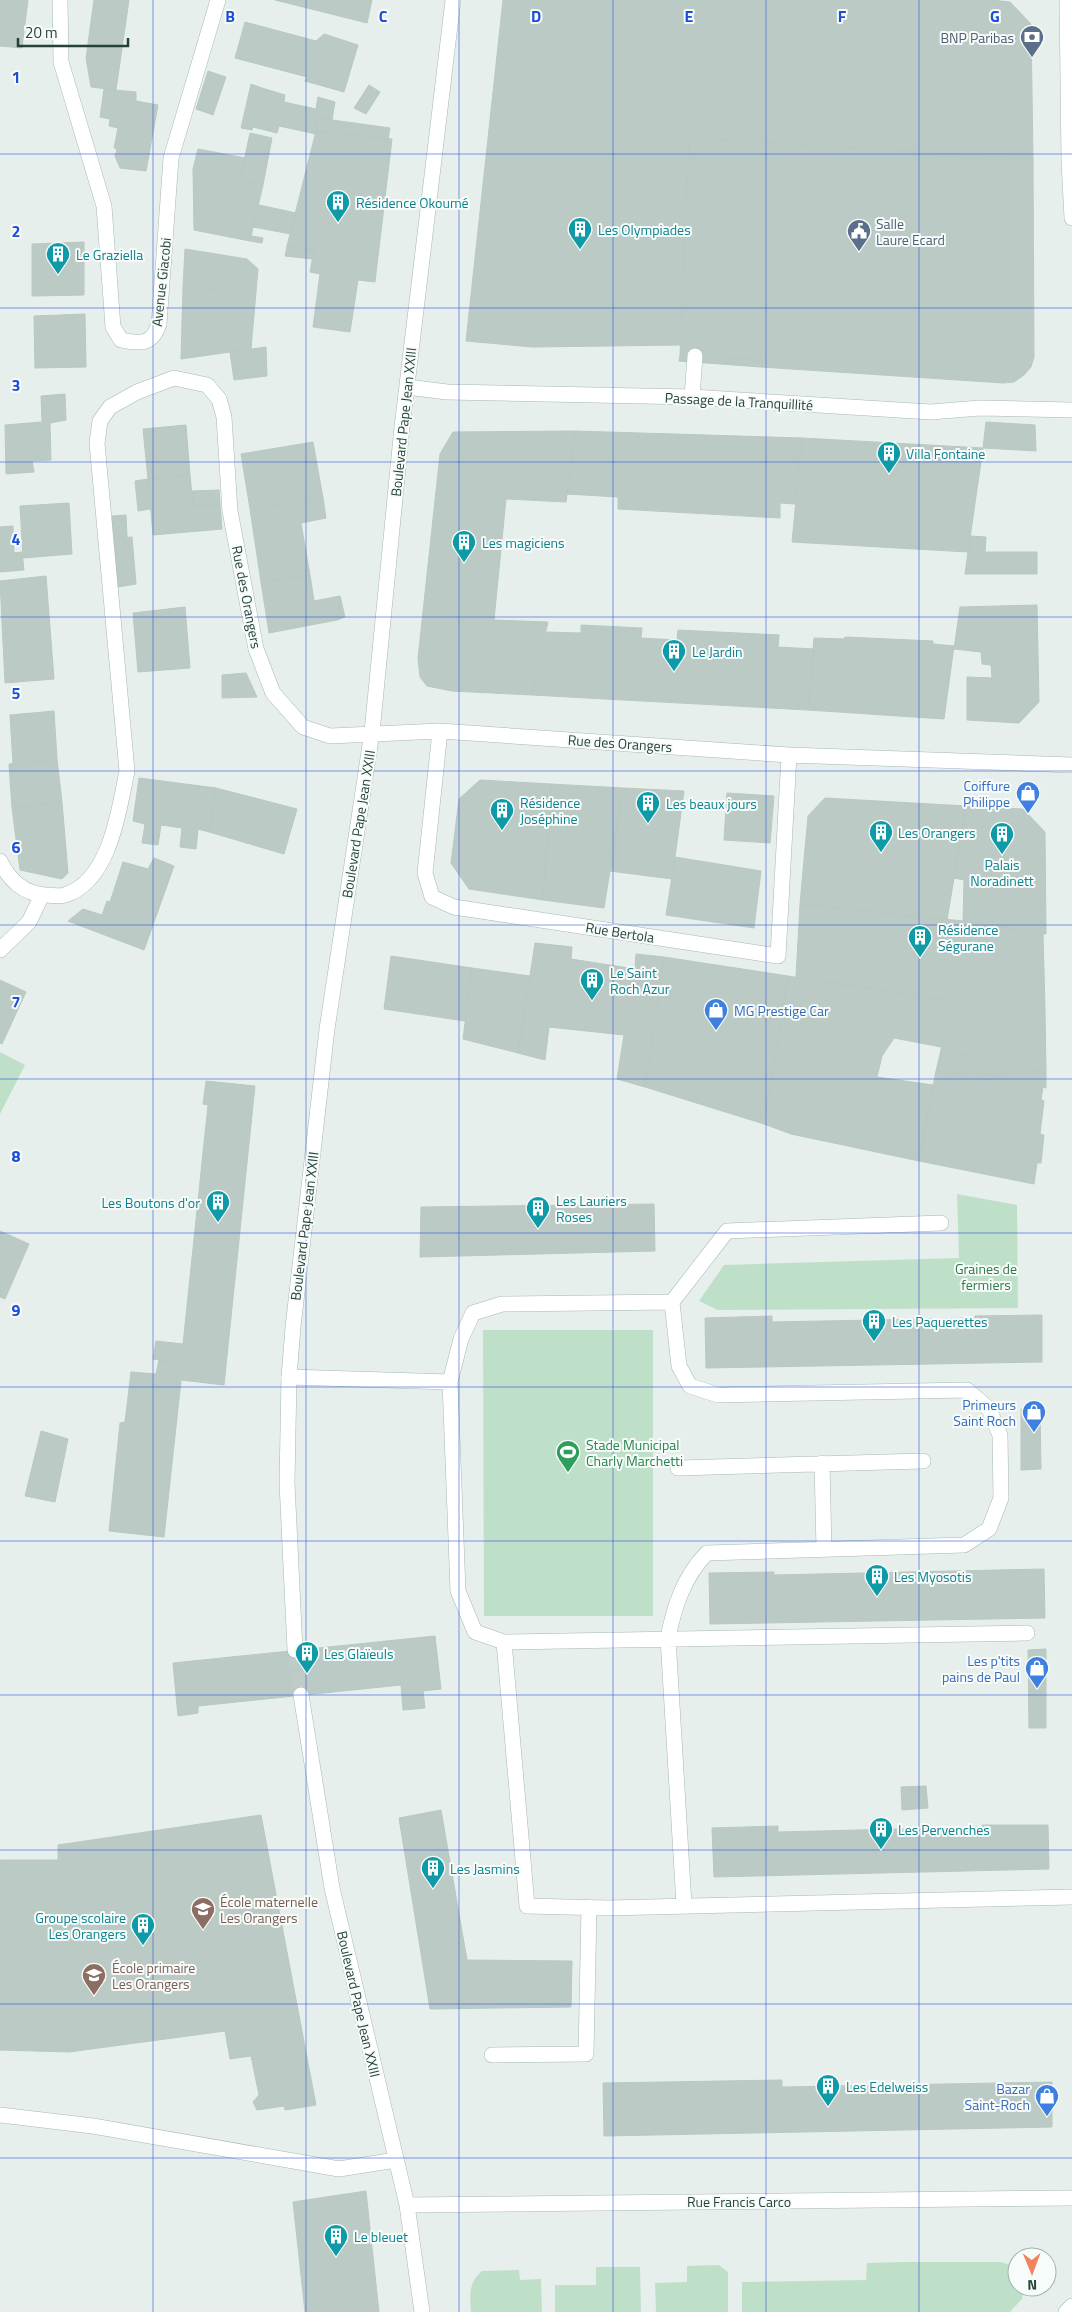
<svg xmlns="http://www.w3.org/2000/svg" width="1072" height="2312" viewBox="0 0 1072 2312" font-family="'Titillium Web',sans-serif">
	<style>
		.green { fill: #bfe0c8 }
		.building { fill: #bbcac4; stroke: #b8c9c2 }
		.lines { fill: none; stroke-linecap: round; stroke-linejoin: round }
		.street-tunnel { stroke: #bfccc8; stroke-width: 15; stroke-dasharray: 15 8; stroke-linecap: butt }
		.lane-casing { stroke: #a8b8b2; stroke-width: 16 }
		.street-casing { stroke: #a8b8b2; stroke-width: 16 }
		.secondary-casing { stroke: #a4bbb3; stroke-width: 16 }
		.lane { stroke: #fff; stroke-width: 15 }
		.street { stroke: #fff; stroke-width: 15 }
		.secondary { stroke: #fff; stroke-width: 15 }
		.grid { fill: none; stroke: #1d4ed8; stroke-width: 1; stroke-opacity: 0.55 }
		.labels { text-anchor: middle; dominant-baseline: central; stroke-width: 4; stroke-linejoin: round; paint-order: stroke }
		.service-label { font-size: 14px; fill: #4e5e75; stroke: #f7fbf9; text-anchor: end }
		.culture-label { font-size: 14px; fill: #0d838f; stroke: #f7fbf9; text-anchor: start }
		.street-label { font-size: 14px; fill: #24423a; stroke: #f7fbf9 }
		.shop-label { font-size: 14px; fill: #366cbe; stroke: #f7fbf9; text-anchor: end }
		.park-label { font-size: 14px; fill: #2d7a4b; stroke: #f7fbf9 }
		.leisure-label { font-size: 14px; fill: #27864d; stroke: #f7fbf9; text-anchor: start }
		.education-label { font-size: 14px; fill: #785e54; stroke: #f7fbf9; text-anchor: start }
		.grid-label { font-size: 16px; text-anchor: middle; font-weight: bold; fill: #1d4ed8; stroke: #f7fbf9; stroke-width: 4; stroke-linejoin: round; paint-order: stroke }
	</style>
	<rect width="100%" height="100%" fill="#e6efeb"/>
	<!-- green -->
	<path class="green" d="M0 1052 25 1065 0 1114Z
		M957 1194 1017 1205 1018 1308 718 1310 699 1301 724 1265 959 1258Z
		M483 1330H653V1616H484Z
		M903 2262H1001L1017 2267V2287H1024L1022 2299 1010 2312H742V2282L866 2280 867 2263Z
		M719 2265 728 2272V2312H656L655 2283 687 2282V2266Z
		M596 2267H640L641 2312H555V2285H596Z
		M519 2270 520 2280 541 2279 542 2312H471C470 2295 468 2283 482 2271Z"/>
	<!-- building -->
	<path class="building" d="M0 0H28L22 48 0 46Z
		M94 0H129L116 90 91 87 86 58Z
		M275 0H372L367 23Z
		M503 0H991L1010 2 1031 24 1033 159 689 138 680 345 532 347 466 341Z
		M245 22 316 41 324 34 358 45 344 92 305 81 307 77 235 58Z
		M208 71 226 77 213 115 196 109Z
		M251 84 262 88 252 130 241 128Z
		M369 85 380 92 366 114 354 108Z
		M262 88 285 95 284 102 316 109 318 97 335 102 332 120 318 118 316 134 279 126 277 133 253 127Z
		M104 89 136 92V101L158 105 146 171 120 168 115 156 117 149 114 148 118 128 109 126 110 119 100 117Z
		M318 118 390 128 388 139 316 131Z
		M316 131 392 139 375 282 358 280 350 332 313 327 320 274 310 272 314 250 287 246Z
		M250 133 272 138 263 185 240 180Z
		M689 138 1033 159 1034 357 1031 367 1024 375 1014 382 1003 383 761 367 762 360 680 355Z
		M198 149 245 158 240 180 263 185 250 241 194 230 193 169Z
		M259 205 296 213 291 234 253 227Z
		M251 236 263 238 262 243 250 241Z
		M84 242V295L32 296V244Z
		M287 246 314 250 313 259 285 256Z
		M185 249 247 259 258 269 256 292 183 287Z
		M183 287 256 292 251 349 181 359Z
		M85 314 86 367 35 368 34 316Z
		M266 347 267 376 234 380 230 352Z
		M680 355 686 356 762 360 761 367 679 361Z
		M65 394 66 420 50 423 51 460 32 461 34 472 6 474 5 425 42 422 41 396Z
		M986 422 1035 425 1036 451 983 448Z
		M186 425 190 475 148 479 143 429Z
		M575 431 802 438 795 504 780 503V518L618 509V497L567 494Z
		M575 431 566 502 506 499 494 620 548 622 532 695 452 691 427 686 420 677 418 658 440 454 453 432Z
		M802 438 983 448 968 552 792 542Z
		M313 442 323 498 250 509 241 454Z
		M190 475 193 506 220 504 222 529 153 535 148 479Z
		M148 479 150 509 138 511 135 481Z
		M219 490 220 504 193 506 192 491Z
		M323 498 326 518 301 523 310 575 261 582 250 509Z
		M69 503 72 554 23 558 20 506Z
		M126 515 127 537 114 538 112 516Z
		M13 526 14 553 22 552 24 570 0 572V527Z
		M970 536 986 537 985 552H968Z
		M132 537 136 584 118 587 114 538Z
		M968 552H1037V574H965Z
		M310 575 314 601 340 596 337 620 269 633 261 582Z
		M46 576 54 679 5 683 0 581Z
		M340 596 345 617 337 620Z
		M1037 605 1039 702 1019 723 967 720V677L992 678 991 665 982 664 981 652 954 649 960 607Z
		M185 607 190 668 138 672 133 613Z
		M581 625 642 628 641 638 677 640 678 630 779 635 778 647 814 649 808 710 532 695 547 632 581 633Z
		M845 637 933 641V644L954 646 944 719 808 710 814 638 844 639Z
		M246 673 257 697 222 698V675Z
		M54 711 57 759 13 764 10 715Z
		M57 759 62 802 12 808 9 764Z
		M139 778 216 788 209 832 198 829 196 849 180 847 182 828 161 825 158 845 142 843 145 824 133 821Z
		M480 780 551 784 543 900 469 889 451 863 459 799Z
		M551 784 623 788 604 908 543 900Z
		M216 788 297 809 284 854 209 832Z
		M623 788 684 791 672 879 610 871Z
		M727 793 774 796 770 843 724 840Z
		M825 798 966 806 947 920 800 904 808 816Z
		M62 802 68 873 62 879 20 870 12 808Z
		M966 806 1023 809 1045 832 1046 934 963 921 964 880 954 878Z
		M675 857 761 871 754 928 666 915Z
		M154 858 174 866 144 950 68 921 83 909 102 915 107 901 110 902 123 862 148 869Z
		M800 904 963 921 1043 933 1045 1009H1019L946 996 945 1000 796 977Z
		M535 943 572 947 571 959 635 969 636 954 664 957 645 1087 617 1079 624 1035 549 1027 545 1060 518 1053Z
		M391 956 472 968 465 1021 384 1009Z
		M664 957 788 976 764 1124 645 1087Z
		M472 968 530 976 518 1053 463 1039Z
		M788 976 945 1000 941 1047 894 1038 882 1056 877 1077 933 1085 919 1161 791 1134 764 1124Z
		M0 980 26 992 2 1044 0 1043Z
		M946 996 1019 1009H1045L1046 1073 941 1050Z
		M941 1050 1046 1073V1088L963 1068 962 1074 936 1071Z
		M963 1068 1043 1087 1041 1100 1044 1101 1040 1134 1044 1135 1041 1163H1037L1034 1184 919 1161 936 1071 962 1074Z
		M206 1081 255 1086 224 1385 173 1379 174 1362 153 1359 156 1341 183 1344 208 1105 203 1104Z
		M654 1204 655 1251 420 1257 421 1207Z
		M0 1231 29 1244 5 1299 0 1297Z
		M1042 1315V1362L706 1368 705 1318 772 1316V1322L975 1318V1316Z
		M159 1360 174 1362 173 1379 181 1381 164 1537 109 1531 120 1423 125 1422 131 1372 156 1374Z
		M1021 1409H1040L1041 1469 1021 1470Z
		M41 1431 68 1439 55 1502 25 1496Z
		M1044 1569 1045 1618 710 1624 709 1573 774 1572V1575Z
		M435 1636 441 1689 423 1691 425 1708 403 1710 401 1685 198 1706V1713L178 1716 173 1663Z
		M1046 1649V1728H1029L1028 1650Z
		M926 1786 928 1808 902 1810 901 1787Z
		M441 1810 467 1960 572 1961 571 2007 430 2009 399 1818Z
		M261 1815 316 2105 285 2110 284 2106 257 2110 253 2102 259 2095 251 2056 230 2059 225 2031 69 2052 0 2050V1860H58V1845Z
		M982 1825H1048L1049 1869 714 1877 712 1828 778 1826V1832L982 1827Z
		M782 2080V2087L1052 2082V2127L604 2136 603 2083Z
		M366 2191 379 2312H305L293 2202Z"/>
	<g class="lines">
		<!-- street-tunnel -->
		<path class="street-tunnel" d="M295 1650 301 1695"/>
		<!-- lane casing -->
		<g class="lane-casing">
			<path id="lane" d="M692 397 695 356
				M0 950 29 922 42 895
				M289 1377 450 1382 458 1591 475 1632 504 1642 527 1906 608 1908 1072 1897
				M450 1382 461 1339 473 1313 502 1304 672 1302
				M822 1463 824 1549
				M678 1468 923 1461
				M504 1642 1027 1633
				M684 1905 668 1638C674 1607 684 1576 707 1553L964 1545 989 1529 1001 1498 1000 1435 989 1409 967 1390 718 1395 690 1386 679 1366 672 1302 727 1231 941 1223
				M492 2055 586 2054 589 1907"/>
		</g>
		<!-- street casing -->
		<g class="street-casing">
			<path id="street" d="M60 0 61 62 104 206 113 327 121 340C141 344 152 345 159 324L171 158 218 0
				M407 387 447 392 692 397 931 412 980 408 1072 410
				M440 731 425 873 432 897 454 907 778 956 789 755
				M0 861C9 880 24 894 46 895 52 895 60 897 65 895 110 881 119 810 127 771L97 443 100 421 110 407 137 392 174 378 207 385 219 399 224 417 230 511 256 649 273 693 303 727 330 736 440 731 789 755 1072 765
				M295 1650 287 1483 289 1377 293 1327 327 1029 372 732 402 427 453 0
				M301 1695 332 1888 407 2205 422 2312
				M0 2115 93 2126 339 2169 396 2160
				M407 2205 1072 2198
				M1066 2312 1072 2306"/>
		</g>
		<!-- secondary casing -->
		<g class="secondary-casing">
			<path id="secondary" d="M1067 0 1069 162 1072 218"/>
		</g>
		<!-- lane -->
		<use href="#lane" class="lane"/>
		<!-- street -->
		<use href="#street" class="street"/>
		<!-- secondary -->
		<use href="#secondary" class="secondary"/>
	</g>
	<!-- grid -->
	<path class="grid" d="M153 0V2312M306 0V2312M459 0V2312M613 0V2312M766 0V2312M919 0V2312M0 154H1072M0 308H1072M0 462H1072M0 617H1072M0 771H1072M0 925H1072M0 1079H1072M0 1233H1072M0 1387H1072M0 1541H1072M0 1695H1072M0 1850H1072M0 2004H1072M0 2158H1072"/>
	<!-- icons -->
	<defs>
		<g id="bank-pin" transform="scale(1.25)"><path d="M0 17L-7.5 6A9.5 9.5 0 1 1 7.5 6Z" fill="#5c6f8a" stroke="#f7fbf9"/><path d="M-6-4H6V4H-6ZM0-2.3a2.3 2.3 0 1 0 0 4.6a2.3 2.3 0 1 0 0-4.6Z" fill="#fff"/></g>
		<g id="building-pin" transform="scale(1.25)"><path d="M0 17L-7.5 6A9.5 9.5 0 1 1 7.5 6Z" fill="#0f9aa8" stroke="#f7fbf9"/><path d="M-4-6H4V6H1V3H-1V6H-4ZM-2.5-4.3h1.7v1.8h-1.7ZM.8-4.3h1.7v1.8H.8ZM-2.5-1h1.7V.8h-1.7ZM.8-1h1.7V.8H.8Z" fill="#fff"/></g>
		<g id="civic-pin" transform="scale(1.25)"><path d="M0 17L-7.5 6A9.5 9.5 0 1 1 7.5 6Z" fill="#5c6f8a" stroke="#f7fbf9"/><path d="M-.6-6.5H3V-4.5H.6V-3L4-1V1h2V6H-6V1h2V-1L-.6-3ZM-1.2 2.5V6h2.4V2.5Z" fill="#fff"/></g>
		<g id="shop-pin" transform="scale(1.25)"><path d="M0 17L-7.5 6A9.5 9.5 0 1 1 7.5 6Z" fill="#3f7fe0" stroke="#f7fbf9"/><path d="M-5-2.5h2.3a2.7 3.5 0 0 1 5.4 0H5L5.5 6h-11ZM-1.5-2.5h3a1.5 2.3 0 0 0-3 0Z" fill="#fff"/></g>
		<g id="stadium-pin" transform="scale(1.25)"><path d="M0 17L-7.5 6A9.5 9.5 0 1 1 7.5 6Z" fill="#2e9e5b" stroke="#f7fbf9"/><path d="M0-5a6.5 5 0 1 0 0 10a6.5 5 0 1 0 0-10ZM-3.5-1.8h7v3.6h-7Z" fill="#fff"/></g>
		<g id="school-pin" transform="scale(1.25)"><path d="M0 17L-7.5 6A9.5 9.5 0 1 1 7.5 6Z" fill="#8d6e63" stroke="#f7fbf9"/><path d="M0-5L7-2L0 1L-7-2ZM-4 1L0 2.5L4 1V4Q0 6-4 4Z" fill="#fff"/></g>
	</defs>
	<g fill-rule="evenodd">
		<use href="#bank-pin" x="1032" y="37"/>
		<use href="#building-pin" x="338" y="202"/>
		<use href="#building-pin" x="580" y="229"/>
		<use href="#civic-pin" x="859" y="231"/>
		<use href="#building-pin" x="58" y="254"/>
		<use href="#building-pin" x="889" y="453"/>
		<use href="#building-pin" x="464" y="542"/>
		<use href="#building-pin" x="674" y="651"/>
		<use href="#shop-pin" x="1028" y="793"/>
		<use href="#building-pin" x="648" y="803"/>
		<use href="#building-pin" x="502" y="810"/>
		<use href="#building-pin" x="881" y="832"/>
		<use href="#building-pin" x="1002" y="834"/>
		<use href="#building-pin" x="920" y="937"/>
		<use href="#building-pin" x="592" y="980"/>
		<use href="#shop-pin" x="716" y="1010"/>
		<use href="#building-pin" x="218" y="1202"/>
		<use href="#building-pin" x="538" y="1208"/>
		<use href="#building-pin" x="874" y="1321"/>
		<use href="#shop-pin" x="1034" y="1412"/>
		<use href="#stadium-pin" x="568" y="1452"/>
		<use href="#building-pin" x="877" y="1576"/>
		<use href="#building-pin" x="307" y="1653"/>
		<use href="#shop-pin" x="1037" y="1668"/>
		<use href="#building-pin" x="881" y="1829"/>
		<use href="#building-pin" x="433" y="1868"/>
		<use href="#school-pin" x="203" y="1909"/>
		<use href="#building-pin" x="143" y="1925"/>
		<use href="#school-pin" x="94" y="1975"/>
		<use href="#building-pin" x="828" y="2086"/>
		<use href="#shop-pin" x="1047" y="2096"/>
		<use href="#building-pin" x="336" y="2236"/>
	</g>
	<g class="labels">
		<!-- service labels -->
		<g class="service-label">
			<text x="1014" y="37">BNP Paribas</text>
			<text x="876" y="223" text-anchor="start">Salle<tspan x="876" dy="16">Laure Ecard</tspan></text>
		</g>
		<!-- culture labels -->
		<g class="culture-label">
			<text x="356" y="202">Résidence Okoumé</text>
			<text x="598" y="229">Les Olympiades</text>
			<text x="76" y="254">Le Graziella</text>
			<text x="906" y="453">Villa Fontaine</text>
			<text x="482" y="542">Les magiciens</text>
			<text x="692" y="651">Le Jardin</text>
			<text x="520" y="802">Résidence<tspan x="520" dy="16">Joséphine</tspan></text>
			<text x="666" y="803">Les beaux jours</text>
			<text x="898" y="832">Les Orangers</text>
			<text x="1002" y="864" text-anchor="middle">Palais<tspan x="1002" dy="16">Noradinett</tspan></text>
			<text x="938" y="929">Résidence<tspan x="938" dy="16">Ségurane</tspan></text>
			<text x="610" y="972">Le Saint<tspan x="610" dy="16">Roch Azur</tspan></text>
			<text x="556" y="1200">Les Lauriers<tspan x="556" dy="16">Roses</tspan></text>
			<text x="200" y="1202" text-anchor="end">Les Boutons d'or</text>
			<text x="892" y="1321">Les Paquerettes</text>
			<text x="894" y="1576">Les Myosotis</text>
			<text x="324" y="1653">Les Glaïeuls</text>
			<text x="898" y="1829">Les Pervenches</text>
			<text x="450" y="1868">Les Jasmins</text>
			<text x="126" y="1917" text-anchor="end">Groupe scolaire<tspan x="126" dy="16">Les Orangers</tspan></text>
			<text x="846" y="2086">Les Edelweiss</text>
			<text x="354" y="2236">Le bleuet</text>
		</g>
		<!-- street labels -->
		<g class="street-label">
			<text transform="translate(161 282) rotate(-84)">Avenue Giacobi</text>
			<text transform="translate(739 401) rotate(3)">Passage de la Tranquillité</text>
			<text transform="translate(403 422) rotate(-84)">Boulevard Pape Jean XXIII</text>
			<text transform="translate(247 597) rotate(79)">Rue des Orangers</text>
			<text transform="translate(620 743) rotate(4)">Rue des Orangers</text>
			<text transform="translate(358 824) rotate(-81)">Boulevard Pape Jean XXIII</text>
			<text transform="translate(620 932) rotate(9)">Rue Bertola</text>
			<text transform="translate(304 1226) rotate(-83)">Boulevard Pape Jean XXIII</text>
			<text transform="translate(359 2004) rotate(77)">Boulevard Pape Jean XXIII</text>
			<text x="739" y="2201">Rue Francis Carco</text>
		</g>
		<!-- shop labels -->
		<g class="shop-label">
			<text x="1010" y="785">Coiffure<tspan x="1010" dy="16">Philippe</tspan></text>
			<text x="734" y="1010" text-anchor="start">MG Prestige Car</text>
			<text x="1016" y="1404">Primeurs<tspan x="1016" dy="16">Saint Roch</tspan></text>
			<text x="1020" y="1660">Les p'tits<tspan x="1020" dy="16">pains de Paul</tspan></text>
			<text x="1030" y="2088">Bazar<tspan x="1030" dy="16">Saint-Roch</tspan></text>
		</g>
		<!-- park labels -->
		<g class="park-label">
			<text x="986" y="1268">Graines de<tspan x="986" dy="16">fermiers</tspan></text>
		</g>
		<!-- leisure labels -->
		<g class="leisure-label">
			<text x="586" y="1444">Stade Municipal<tspan x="586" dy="16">Charly Marchetti</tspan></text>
		</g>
		<!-- education labels -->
		<g class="education-label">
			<text x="220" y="1901">École maternelle<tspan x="220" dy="16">Les Orangers</tspan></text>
			<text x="112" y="1967">École primaire<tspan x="112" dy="16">Les Orangers</tspan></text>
		</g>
	</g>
	<g class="grid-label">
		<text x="230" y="22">B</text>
		<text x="383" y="22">C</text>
		<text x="536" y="22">D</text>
		<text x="689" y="22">E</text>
		<text x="842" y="22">F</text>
		<text x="995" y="22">G</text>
		<text x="16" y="83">1</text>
		<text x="16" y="237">2</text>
		<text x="16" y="391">3</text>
		<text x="16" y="545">4</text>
		<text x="16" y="699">5</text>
		<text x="16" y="853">6</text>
		<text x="16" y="1008">7</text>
		<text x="16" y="1162">8</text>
		<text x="16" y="1316">9</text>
	</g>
	<!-- north arrow -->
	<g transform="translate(1032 2272) rotate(179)"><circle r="24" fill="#f7fbf9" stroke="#a3b1ad"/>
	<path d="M0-4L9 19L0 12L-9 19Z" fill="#f4845f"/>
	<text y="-8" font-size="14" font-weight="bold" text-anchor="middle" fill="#24423a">N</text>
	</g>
	<!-- scale -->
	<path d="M18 38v8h110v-8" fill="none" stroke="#24423a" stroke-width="2.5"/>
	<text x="25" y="38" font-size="15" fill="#24423a" stroke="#f7fbf9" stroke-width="4" paint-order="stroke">20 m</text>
</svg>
